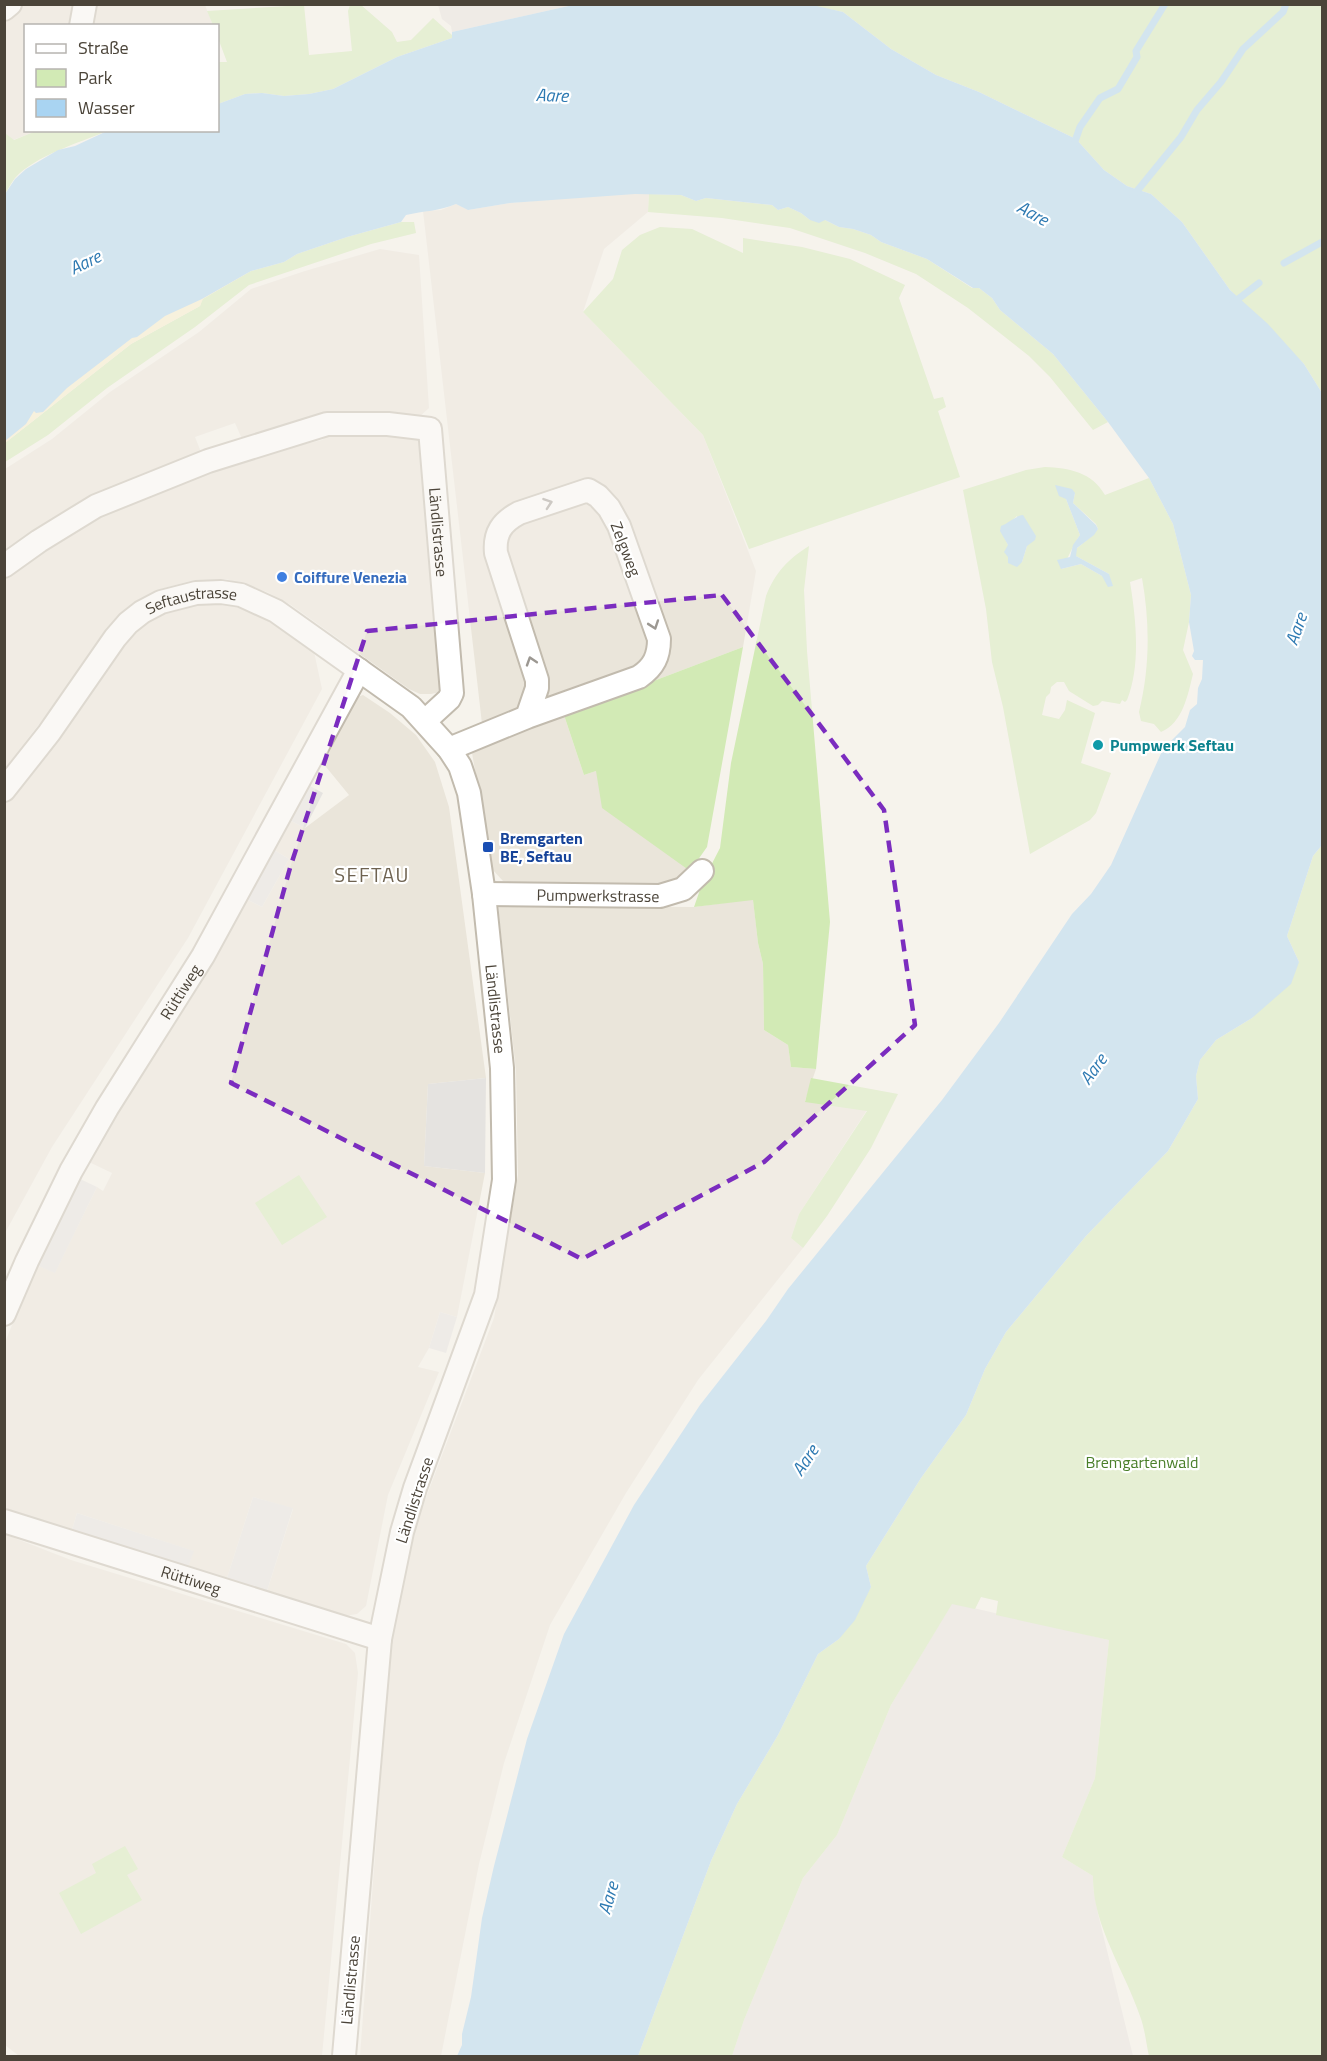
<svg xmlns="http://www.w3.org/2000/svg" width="1327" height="2061" viewBox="0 0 1327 2061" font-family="'Titillium Web',sans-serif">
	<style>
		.residential { fill: #eae5da }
		.industrial { fill: #e6e2dd }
		.green { fill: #d2eab5; fill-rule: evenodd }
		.sand { fill: #f9efc9 }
		.parking { fill: #e5e3e0 }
		.water { fill: #a9d4f2 }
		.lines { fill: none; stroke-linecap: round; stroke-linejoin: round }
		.stream { stroke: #a9d4f2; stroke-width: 7 }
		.street-casing { stroke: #c2bbae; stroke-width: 26 }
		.street { stroke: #fff; stroke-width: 22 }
		.oneway { stroke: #9c9892 }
		.marked { fill: none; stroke: #7b2cbf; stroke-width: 4.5; stroke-dasharray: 12 8; stroke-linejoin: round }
		.shop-dot { fill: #3f7fe0; stroke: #fff; stroke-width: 2 }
		.culture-dot { fill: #0f9aa8; stroke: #fff; stroke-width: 2 }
		.transit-dot { fill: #1a4fb4; stroke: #fff; stroke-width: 2 }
		.labels { text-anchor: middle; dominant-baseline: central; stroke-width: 4.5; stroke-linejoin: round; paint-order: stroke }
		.street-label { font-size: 16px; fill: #4b4439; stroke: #fff }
		.shop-label { font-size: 16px; font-weight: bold; fill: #366cbe; stroke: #fff; text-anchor: start }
		.culture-label { font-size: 16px; font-weight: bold; fill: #0d838f; stroke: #fff; text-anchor: start }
		.transit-label { font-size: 16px; font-weight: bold; fill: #164399; stroke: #fff; text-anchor: start }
		.park-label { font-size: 16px; fill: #4a7f2a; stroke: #fff }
		.water-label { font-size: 18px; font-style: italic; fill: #2e7ab2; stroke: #fff }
		.quarter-label { font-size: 20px; letter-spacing: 1.5px; fill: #6e6250; stroke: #fff }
	</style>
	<rect width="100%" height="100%" fill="#f6f3ec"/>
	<!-- residential -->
	<path class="residential" d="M4 5H205L213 25 26 26V130L36 131 13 140 5 133Z
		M611 194H649L648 212 604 249 583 312 703 435 756 571 743 647 564 715 584 775 596 771 690 872 668 884 649 887 517 883 503 881 492 869 471 747 484 741 423 211 441 210 456 204 468 210 510 203Z
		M380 249 419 255 429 408 418 418 242 439 235 423 195 437 203 457 5 559V469L52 439 110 392 199 332 251 289 305 271Z
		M335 430 418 438 427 451 445 684 440 692 431 694H420L409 689 291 605 267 592 226 579 190 581 157 590 133 603 5 768V573L98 510 209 467 322 440Z
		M200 599 264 609 313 647 322 689 188 938 52 1147 5 1233V796L116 648 152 612Z
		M363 695 390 713 416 735 435 762 449 807 486 1078 428 1084 424 1166 485 1173 457 1317 440 1312 429 1348 418 1367 439 1372 388 1495 366 1606 357 1614 345 1616 267 1591 293 1509 253 1497 227 1578 188 1567 193 1551 77 1513 72 1530 5 1508 4 1345 36 1265 55 1272 97 1187 103 1191 112 1173 89 1162 117 1113 197 988 246 899 262 907 289 859 274 850 289 820 305 828 349 795 322 762 352 699Z
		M753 899 758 943 763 964 764 1030 788 1045 791 1067 816 1069 805 1101 867 1110 799 1214 791 1238 803 1248 698 1380 626 1493 550 1625 504 1763 479 1864 441 2056H360L391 1641 416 1524 494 1318 518 1175 516 1071 498 906 694 907Z
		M4 1534 71 1560 346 1644 355 1653 358 1673 322 2056H19L5 2045Z"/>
	<!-- industrial -->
	<path class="industrial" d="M438 5H573L452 32 451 26 442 19Z
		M952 1603 1109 1640 1095 1778 1062 1857 1093 1876V1887L1098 1914 1133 2056H732L744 2020 803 1878 837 1835 891 1705Z"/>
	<!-- green -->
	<path class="green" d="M304 5 309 55 352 51 348 11 350 5H361L392 32 397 42 411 40 433 18 452 35V38L397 57 333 89 309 94 284 96 262 93 245 94 218 104V62H227L218 38V26L213 25 207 11Z
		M808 5H1322V393L1304 364 1230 290 1182 222 1151 194 1127 186 1104 170 1076 139 979 92 936 75 891 49 843 12Z
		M36 131H107C79 143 36 155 15 178 11 183 8 189 5 194V133L14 140Z
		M649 194 681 195 696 201 706 198 772 205 778 210 788 207 801 213 810 220H825L839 227 853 229 871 235 881 242 927 259 972 288H979L992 298 1000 310 1053 354 1108 422 1093 430 1050 377 1029 356 968 308 916 274 865 253 790 228 722 218 648 212Z
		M401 222H414L416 233 371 244 249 285 195 327 107 388 48 435 5 462V443L131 344 200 306 202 299 251 271 284 262 297 254 347 237Z
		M660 227 692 229 743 253V238L802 247 850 259 905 285 899 298 934 399 943 397 946 407 938 411 960 477 749 549 703 435 583 312 613 279 622 250 640 235Z
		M1045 467C1069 468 1092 472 1105 495L1149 478 1173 524 1191 595 1189 622 1183 650 1193 674C1188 694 1183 723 1161 732L1154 724 1141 721 1139 712C1150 668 1150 623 1142 578L1130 582C1136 619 1141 665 1127 700L1125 702 1122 700 1120 704 1102 701 1098 705 1093 706 1069 691 1064 682H1057L1051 687 1050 693 1046 697 1042 715 1059 719 1065 710 1067 700 1095 713 1081 763 1111 773 1096 813 1090 820 1030 854 1003 707 992 662 986 609 963 490 1026 470ZM1075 493 1073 503 1096 524 1098 529 1093 535 1076 549V556L1109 574 1102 576 1081 564 1061 569C1069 558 1072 546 1080 535L1066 499ZM1017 516 1027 546 1022 562 1008 563V545L1001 531Z
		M809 546 804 590 807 651 830 922 816 1069 791 1067 788 1045 764 1030 763 964 758 943 753 900 694 907 703 881 720 848 731 763 766 596C775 573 788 559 809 546Z
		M743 647 707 847 690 871 602 808 596 771 584 775 564 715Z
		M1322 845V2056H1149C1146 2043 1145 2029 1140 2016 1125 1971 1092 1925 1093 1876L1062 1857 1095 1778 1109 1640 996 1615 998 1601 981 1597 975 1609 952 1604 891 1705 837 1835 803 1878 744 2020 732 2056H638L711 1861 737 1804 778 1735 818 1654 839 1639 871 1587 866 1566 921 1478 966 1415 985 1369 1006 1332 1086 1236 1168 1151 1198 1099 1196 1076 1200 1060 1216 1040 1252 1018 1299 962 1287 936 1313 856Z
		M811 1078 898 1094 871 1148 827 1216 803 1248 791 1238 799 1214 867 1111 805 1102Z
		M299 1175 327 1217 282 1245 255 1203Z
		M125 1846 138 1869 127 1875 142 1900 81 1934 59 1893 96 1873 92 1864Z"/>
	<!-- sand -->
	<path class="sand" d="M251 271 203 299 200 306 131 344 5 443V420L84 356Z"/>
	<!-- parking -->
	<path class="parking" d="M308 785 323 793 305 828 289 820Z
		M274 850 289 859 262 907 246 899Z
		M486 1078 485 1173 424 1166 428 1084Z
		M78 1178 97 1187 55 1273 36 1265Z
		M440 1312 457 1317 446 1353 429 1348Z
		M253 1497 293 1508 267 1591 227 1578Z
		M77 1513 194 1551 188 1567 72 1530Z"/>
	<!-- water -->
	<path class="water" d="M573 5 808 4 843 12 891 49 936 75 979 92 1076 139 1104 170 1127 186 1151 194 1182 222 1230 290 1268 324 1304 364 1322 393V845L1313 856 1287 936 1299 962 1291 984 1252 1018 1216 1040 1200 1060 1196 1076 1198 1099 1168 1151 1086 1236 1006 1332 985 1369 966 1415 921 1478 866 1566 871 1587 855 1620 839 1639 818 1654 778 1735 737 1804 711 1861 638 2056H457L462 2045V2034L471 1997 482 1918 494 1866 527 1739 564 1634 634 1505 700 1405 766 1321 788 1289 942 1100 999 1023 1072 914 1091 894 1111 865 1163 749 1185 727 1190 710 1197 704 1198 688 1202 679 1203 660H1195L1192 656 1194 651 1189 622 1191 595 1173 524 1149 478 1108 422 1053 354 1000 310 992 298 979 288H973L927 259 881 242 871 235 853 229 839 227 825 220 819 223 810 220 801 213 788 207 778 210 772 205 706 198 696 201 681 195 635 194 510 203 468 210 456 204C440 211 423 211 406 215L401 222 347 237 297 254 284 262 251 271 202 299 165 316 137 337 132 338 67 388 43 412 36 413 34 411 26 424 5 441V194L15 179 26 169 58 150 75 146 107 131 218 130V104L245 94 262 93 284 96 309 94 333 89 397 57 452 38V32Z
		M1055 485 1072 489 1075 493 1073 503 1096 525 1098 529 1094 535 1077 548 1076 556 1109 574 1113 586 1108 587 1102 576 1081 564 1061 569 1057 560 1070 557 1073 545 1080 535 1066 499 1059 496Z
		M1023 515 1036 536 1035 540 1027 546 1022 562 1017 567 1008 563V557L1004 552 1008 545 1000 531 1001 526C1009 523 1015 516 1023 515Z"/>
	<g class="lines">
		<!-- stream -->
		<path class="stream" d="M1073 147 1080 127 1100 98 1118 89 1137 57 1136 51 1165 4
			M1133 196 1181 137 1197 110 1221 82 1243 49 1283 12 1286 4
			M1284 263 1322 242
			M1233 303 1259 283"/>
		<!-- street casing -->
		<g class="street-casing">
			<g id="street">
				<path d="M4 9 10 4"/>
				<path d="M81 26 85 4"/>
				<path id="s1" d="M4 566 39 541 96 506 208 461 327 424H388L430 429 452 693 449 699 425 721"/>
				<path d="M449 749 527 717 639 677C654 667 659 656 659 639L619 526 609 508 598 496 588 490 519 513C502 522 494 533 496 553L537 680V688L527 717"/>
				<path id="s2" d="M4 790 49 733 115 638 128 623 142 612 161 602 196 593 221 592 241 595 276 611 411 707 449 749 460 766 469 793 484 894 502 1068 504 1180 486 1295 415 1488 402 1532 380 1639 344 2056"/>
				<path id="s3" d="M484 894 660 896 683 889 702 871"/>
				<path id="s4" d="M4 1314 27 1261 71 1171 107 1108 203 956 359 670"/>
				<path id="s5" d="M4 1521 380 1639"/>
			</g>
		</g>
		<!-- street -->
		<use href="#street" class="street"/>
	</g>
	<!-- one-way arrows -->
	<defs><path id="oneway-chevron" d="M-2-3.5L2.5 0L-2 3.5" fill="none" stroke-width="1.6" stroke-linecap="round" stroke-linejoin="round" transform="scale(1.5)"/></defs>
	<g class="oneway">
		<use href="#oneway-chevron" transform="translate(548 503) rotate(-19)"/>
		<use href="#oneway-chevron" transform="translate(654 625) rotate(71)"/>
		<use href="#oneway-chevron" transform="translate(531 661) rotate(-108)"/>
	</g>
	<!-- marked area -->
	<path d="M0 0H1327V2061H0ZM722 595 884 810 915 1025 764 1162 582 1259 231 1083 290 868 367 631Z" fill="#f6f3ec" fill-opacity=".55" fill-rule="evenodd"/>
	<path class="marked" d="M722 595 884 810 915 1025 764 1162 582 1259 231 1083 290 868 367 631Z"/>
	<!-- markers -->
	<circle class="shop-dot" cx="282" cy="577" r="6"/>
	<circle class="culture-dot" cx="1098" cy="745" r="6"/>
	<rect class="transit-dot" x="482" y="841" width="12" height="12" rx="3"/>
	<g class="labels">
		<!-- street labels -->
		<g class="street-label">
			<text stroke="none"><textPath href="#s1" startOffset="562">Ländlistrasse</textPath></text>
			<text transform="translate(626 549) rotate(69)">Zelgweg</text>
			<text stroke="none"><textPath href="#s2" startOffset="278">Seftaustrasse</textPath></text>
			<text stroke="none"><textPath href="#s3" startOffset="114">Pumpwerkstrasse</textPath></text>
			<text stroke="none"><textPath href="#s4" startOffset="368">Rüttiweg</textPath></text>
			<text stroke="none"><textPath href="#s2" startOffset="856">Ländlistrasse</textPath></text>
			<text transform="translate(414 1500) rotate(-72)">Ländlistrasse</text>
			<text stroke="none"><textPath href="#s5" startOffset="196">Rüttiweg</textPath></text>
			<text transform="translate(350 1980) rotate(-85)">Ländlistrasse</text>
		</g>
		<!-- shop labels -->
		<g class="shop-label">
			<text x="294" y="577">Coiffure Venezia</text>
		</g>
		<!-- culture labels -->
		<g class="culture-label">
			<text x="1110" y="745">Pumpwerk Seftau</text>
		</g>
		<!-- transit labels -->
		<g class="transit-label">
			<text x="500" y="838">Bremgarten<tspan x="500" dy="18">BE, Seftau</tspan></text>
		</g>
		<!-- park labels -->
		<g class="park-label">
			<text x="1142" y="1462">Bremgartenwald</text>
		</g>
		<!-- water labels -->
		<g class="water-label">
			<text transform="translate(552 95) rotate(2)">Aare</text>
			<text transform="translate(1033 213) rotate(29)">Aare</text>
			<text transform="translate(85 262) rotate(-26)">Aare</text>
			<text transform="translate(1296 629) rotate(-71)">Aare</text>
			<text transform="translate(1093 1069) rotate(-54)">Aare</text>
			<text transform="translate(805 1460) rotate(-56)">Aare</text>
			<text transform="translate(608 1898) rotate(-74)">Aare</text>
		</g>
		<!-- quarter labels -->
		<g class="quarter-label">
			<text x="372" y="874">SEFTAU</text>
		</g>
	</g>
	<!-- border -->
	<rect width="1327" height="2061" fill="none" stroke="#4b4439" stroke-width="12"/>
	<!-- legend -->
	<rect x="24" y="24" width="195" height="108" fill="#ffffff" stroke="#b7b4b0" stroke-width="1.5"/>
	<rect x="36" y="44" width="30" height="9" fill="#ffffff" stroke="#b7b4b0" stroke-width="1.5"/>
	<text x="78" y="54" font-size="18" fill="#4b4439">Straße</text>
	<rect x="36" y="69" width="30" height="18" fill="#d2eab5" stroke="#b7b4b0" stroke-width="1.5"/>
	<text x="78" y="84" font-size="18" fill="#4b4439">Park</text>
	<rect x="36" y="99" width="30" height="18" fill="#a9d4f2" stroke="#b7b4b0" stroke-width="1.5"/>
	<text x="78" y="114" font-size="18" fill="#4b4439">Wasser</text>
</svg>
